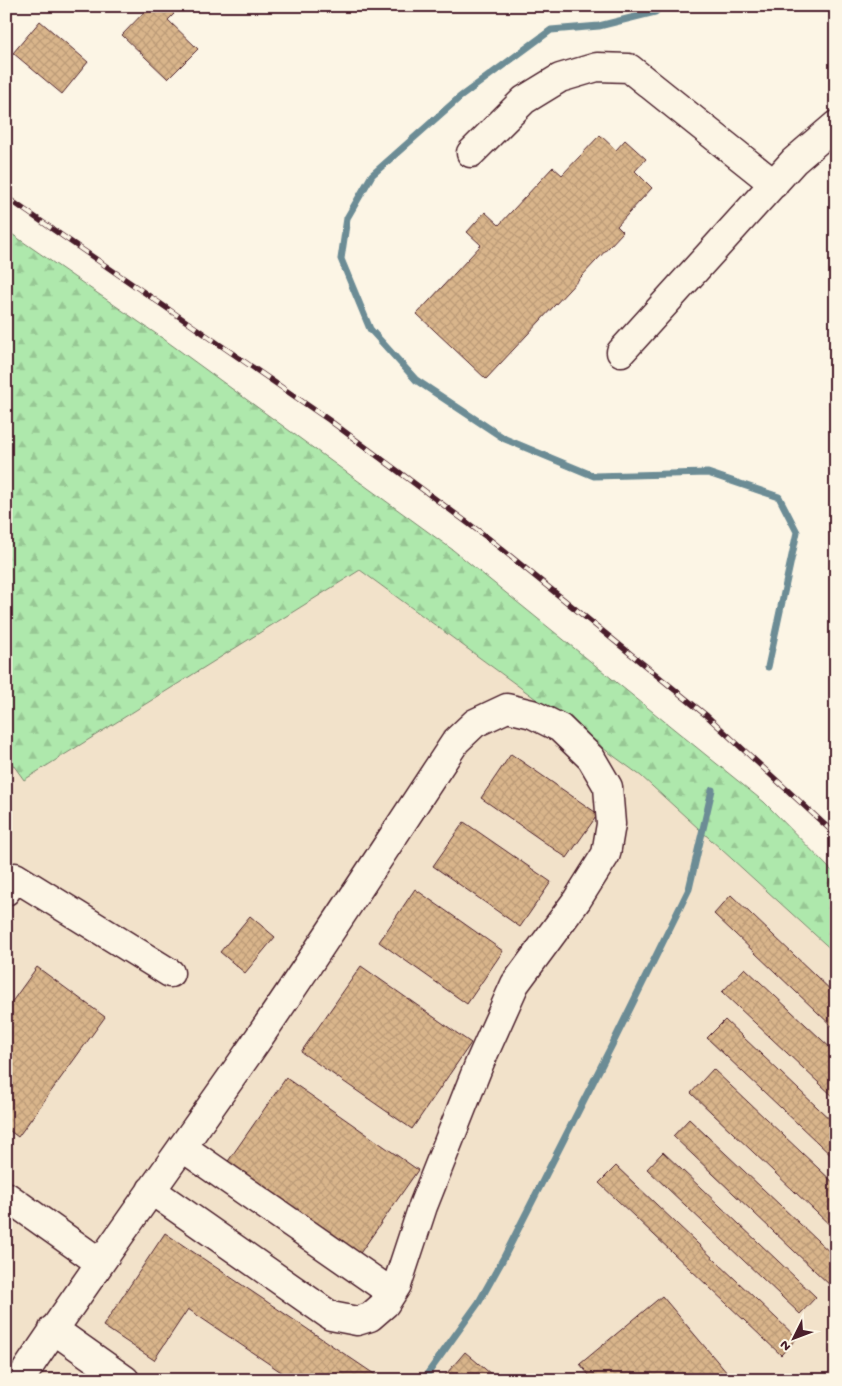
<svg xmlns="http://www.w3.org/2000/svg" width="842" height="1386" viewBox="0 0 842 1386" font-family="'Gochi Hand',sans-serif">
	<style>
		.built { fill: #f2e2ca }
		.forest { fill: url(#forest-firs); stroke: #7c846c }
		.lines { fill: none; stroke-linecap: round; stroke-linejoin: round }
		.stream { stroke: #6c8c95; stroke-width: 7 }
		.building { fill: url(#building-cross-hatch); stroke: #4a1f2b }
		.minor-casing { stroke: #4a1f2b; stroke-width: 31 }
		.minor { stroke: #fcf5e5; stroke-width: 28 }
		.rail-casing { stroke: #4a1f2b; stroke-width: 5.5 }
		.rail { stroke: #fcf5e5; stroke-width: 4; stroke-dasharray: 11; stroke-linecap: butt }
	</style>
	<defs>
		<pattern id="forest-firs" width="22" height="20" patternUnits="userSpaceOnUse" patternTransform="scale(1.25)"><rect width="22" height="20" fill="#aee8ac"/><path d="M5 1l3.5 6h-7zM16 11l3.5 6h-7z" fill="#97c794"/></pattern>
		<pattern id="building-cross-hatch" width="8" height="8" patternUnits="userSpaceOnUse" patternTransform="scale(1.25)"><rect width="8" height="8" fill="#d9b58b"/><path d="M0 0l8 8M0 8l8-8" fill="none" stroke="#bc9b78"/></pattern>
	</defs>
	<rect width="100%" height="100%" fill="#fcf5e5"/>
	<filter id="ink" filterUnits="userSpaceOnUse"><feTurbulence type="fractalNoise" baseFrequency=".02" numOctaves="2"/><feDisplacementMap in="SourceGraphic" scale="10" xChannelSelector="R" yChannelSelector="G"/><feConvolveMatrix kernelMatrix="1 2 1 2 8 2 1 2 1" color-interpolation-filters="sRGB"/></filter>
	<g filter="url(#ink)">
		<!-- built -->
		<path class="built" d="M360 570 641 776 836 954V1380H6V755L24 780Z"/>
		<!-- forest -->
		<path class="forest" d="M6 230 165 340 453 550 764 802 836 875V954L641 776 360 570 24 780 6 755Z"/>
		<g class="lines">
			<!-- stream -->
			<path class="stream" d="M662 6 655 12 599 26 551 30 460 97 372 175 347 218 341 259 370 329 416 380 505 439 594 476 708 473 779 497 797 532 768 667
				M423 1380 479 1302 503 1259 615 1039 689 889 712 790"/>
		</g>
		<!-- building -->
		<path class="building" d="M150 6H166L174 14 168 20 198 49 168 79 122 35Z
			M40 21 88 62 62 94 13 53Z
			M600 135 616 150 625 140 646 159 635 171 652 188 617 226 623 232 486 379 417 314 481 245 467 232 485 212 499 225 553 167 562 175Z
			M511 754 598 814 567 858 481 798Z
			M464 822 551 882 520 927 433 866Z
			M415 889 503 951 467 1004 379 942Z
			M731 895 836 995V1030L714 914Z
			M250 916 275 937 245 973 220 952Z
			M361 966 471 1043 412 1129 301 1052Z
			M37 967 105 1017 18 1137 6 1128V1010Z
			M745 968 836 1053V1099L722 992Z
			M725 1020 836 1125V1160L707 1038Z
			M713 1069 836 1185V1231L691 1093Z
			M286 1078 418 1170 356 1259 224 1167Z
			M689 1119 836 1258V1284L833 1288 673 1136Z
			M663 1152 816 1297 800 1314 647 1169Z
			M616 1166 797 1338 781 1355 599 1183Z
			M165 1233 383 1380H293L188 1309 154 1360 103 1326Z
			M662 1296 733 1380H593L580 1364Z
			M465 1352 498 1380H441Z"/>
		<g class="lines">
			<!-- minor casing -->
			<g class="minor-casing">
				<path id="minor" d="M471 153 524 100 560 78 597 67 629 68 774 184
					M621 352 794 161 836 125
					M6 891 15 877 170 973
					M182 1147 392 1293
					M6 1196 99 1262
					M53 1329 125 1380
					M20 1380C93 1270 172 1163 247 1055 319 951 387 845 456 741L475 723 507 708 532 714 560 728 591 758 608 787 611 824 606 854 577 900 515 984 480 1062 423 1206 397 1285 385 1304 370 1317 357 1321 331 1316 151 1190"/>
			</g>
			<!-- minor -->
			<use href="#minor" class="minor"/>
			<!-- rail casing -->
			<g class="rail-casing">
				<path id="rail" d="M6 197 329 420 488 538 707 716 836 835"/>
			</g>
			<!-- rail -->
			<use href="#rail" class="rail"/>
		</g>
	</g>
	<!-- margin -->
	<rect width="842" height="1386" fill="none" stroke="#fcf5e5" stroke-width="25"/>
	<rect x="12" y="12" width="817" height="1361" fill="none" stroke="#4a1f2b" stroke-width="2" filter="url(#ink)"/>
	<!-- north arrow -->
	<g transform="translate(794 1338) rotate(228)" stroke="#fcf5e5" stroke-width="4" paint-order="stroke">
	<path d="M0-4L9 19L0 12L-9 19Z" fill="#4a1f2b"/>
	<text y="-8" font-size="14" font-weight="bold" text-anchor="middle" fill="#4a1f2b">N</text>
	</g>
</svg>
